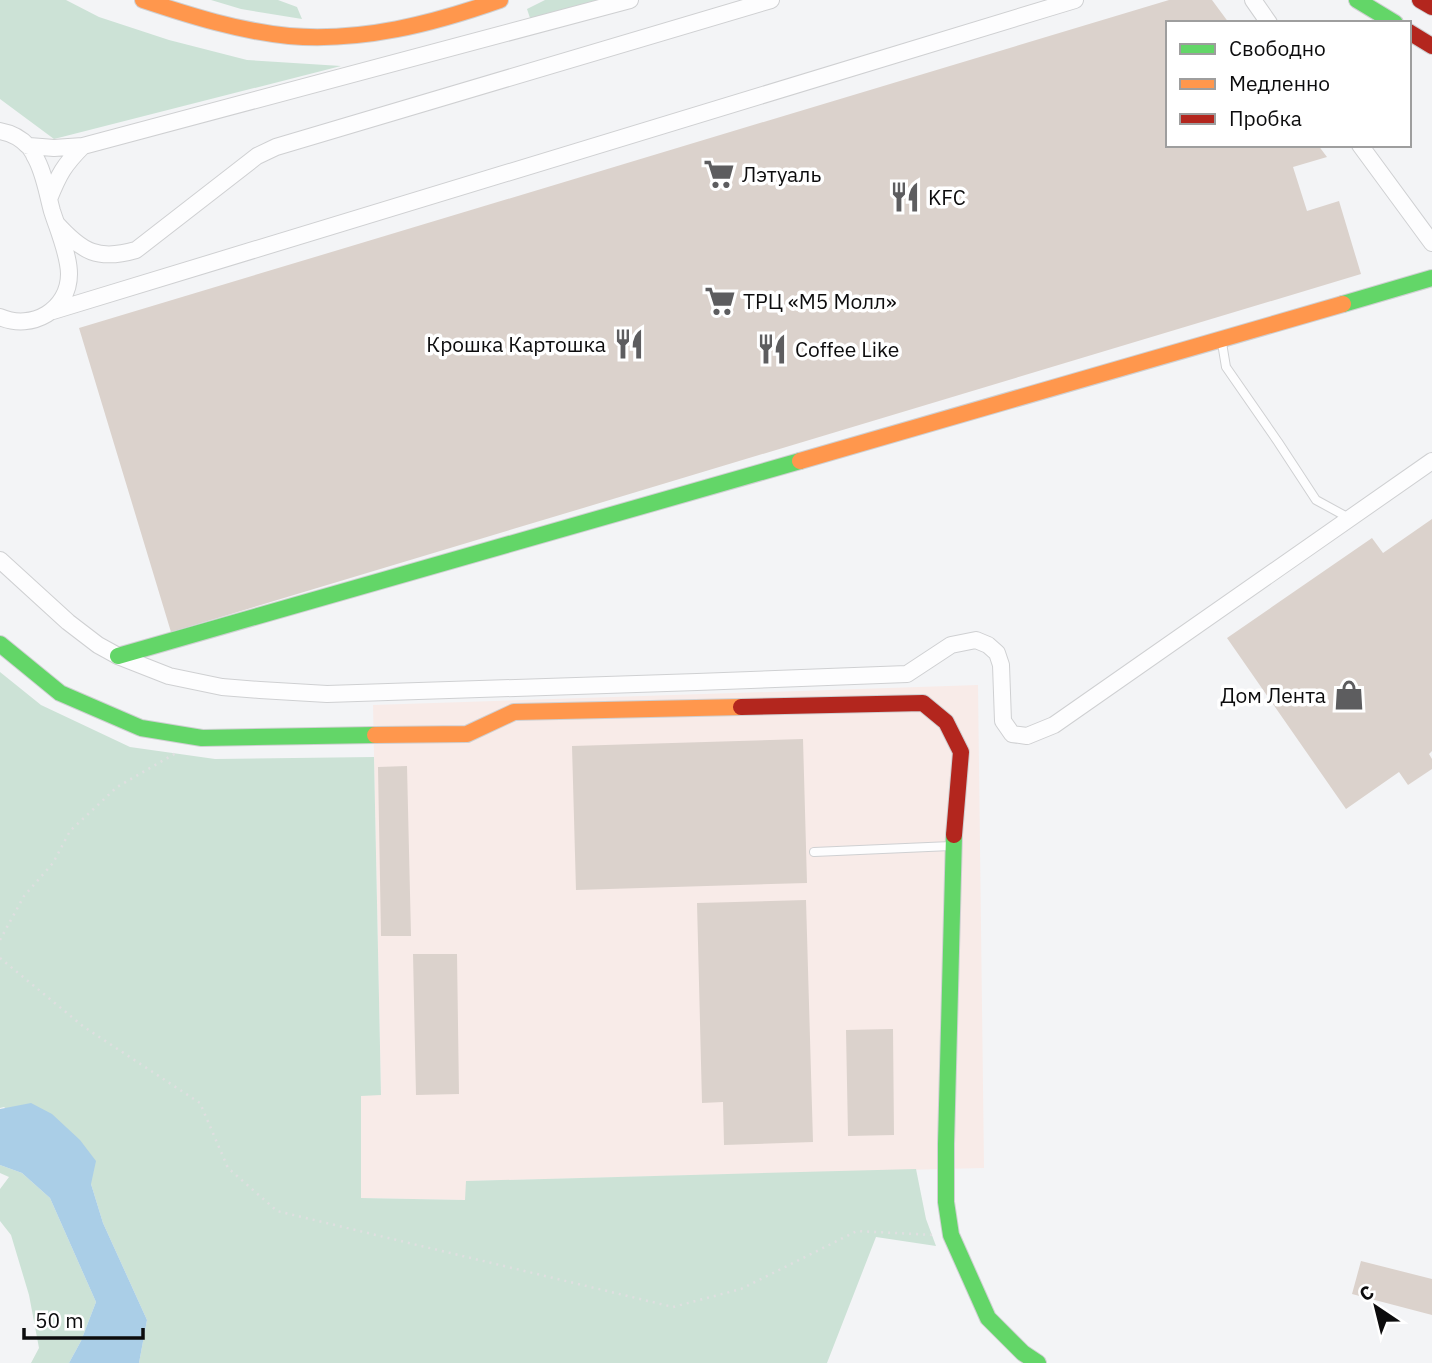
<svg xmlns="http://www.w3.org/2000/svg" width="1432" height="1363" viewBox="0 0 1432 1363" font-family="'IBM Plex Sans',sans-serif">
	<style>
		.industrial { fill: #f8ebe8 }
		.grass { fill: #cce2d6 }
		.water { fill: #aacee7 }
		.building { fill: #dbd2cc }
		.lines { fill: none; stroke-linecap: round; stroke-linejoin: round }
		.lane-casing { stroke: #cfd0d2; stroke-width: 10 }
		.street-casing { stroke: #cfd0d2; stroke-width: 18 }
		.fast-casing { stroke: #cfd0d2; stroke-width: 18 }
		.slow-casing { stroke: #cfd0d2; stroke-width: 18 }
		.jam-casing { stroke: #cfd0d2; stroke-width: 18 }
		.path { stroke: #dfdfe0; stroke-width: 2.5; stroke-dasharray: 2 5; stroke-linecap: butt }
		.lane { stroke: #fdfdfe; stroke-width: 8 }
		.street { stroke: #fdfdfe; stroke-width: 16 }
		.fast { stroke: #63d668; stroke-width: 16 }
		.slow { stroke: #ff974d; stroke-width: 16 }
		.jam { stroke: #b3261e; stroke-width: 16 }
		.labels { text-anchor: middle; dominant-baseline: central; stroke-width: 7; stroke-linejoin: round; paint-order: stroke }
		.poi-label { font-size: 21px; fill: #0c0c0d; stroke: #fff; text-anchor: start }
	</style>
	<rect width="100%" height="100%" fill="#f3f4f6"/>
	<!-- industrial -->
	<path class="industrial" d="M978 685 984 1168 467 1181 466 1200 361 1198V1095L381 1094 373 705Z"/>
	<!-- grass -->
	<path class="grass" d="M0 0H66L99 17 169 40 247 60 341 66 54 139 0 99Z
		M211 0H278L297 7 302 19 241 9Z
		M545 0H602L531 21 527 9Z
		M0 672 41 705 130 747 215 759 374 757 381 1095 361 1096V1198L465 1200 466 1181 916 1169 926 1219 936 1246 876 1237 827 1363H139L147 1320 103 1223 91 1184 4 1107 0 1108Z
		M0 1165 22 1173 50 1198 96 1302 81 1341 69 1363H31L39 1348 29 1295 11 1235 0 1221V1189L9 1177 0 1173Z"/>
	<!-- water -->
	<path class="water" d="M31 1103 52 1114 80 1140 96 1161 91 1184 103 1223 147 1320 139 1363H69L81 1341 96 1302 50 1198 22 1173 0 1165V1109Z"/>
	<!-- building -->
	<path class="building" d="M1169 0H1212L1229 23H1168V145H1318L1327 157 1293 167 1307 211 1339 201 1361 274 171 632 79 328Z
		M1432 519V751L1429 754 1432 759V769L1408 785 1399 772 1346 809 1227 638 1372 538 1383 553Z
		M803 739 807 883 576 890 572 746Z
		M407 766 411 936H381L378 767Z
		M806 900 813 1142 724 1145 723 1102 702 1103 697 903Z
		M413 954H457L459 1094 416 1095Z
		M893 1029 894 1135 848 1136 846 1030Z
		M1361 1261 1432 1279V1315L1352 1294Z"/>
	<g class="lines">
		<!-- lane casing -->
		<g class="lane-casing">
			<path id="lane" d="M1222 343 1226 367 1278 442 1316 500 1349 518
				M814 852 951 846"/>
		</g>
		<!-- street casing -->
		<g class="street-casing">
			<path id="street" d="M1253 0 1269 23
				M0 131C11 133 20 137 28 146 29 146 34 154 34 155 44 171 47 193 52 211 58 230 69 255 69 274 69 310 32 331 0 317
				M1360 145 1432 243
				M29 146 54 148 83 146 630 0
				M49 199C59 174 64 165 83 146
				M56 223C82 252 98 261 136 250L257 156 276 147 771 0
				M53 311 1075 0
				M0 560 68 622 98 645 118 656 169 676 222 687 260 690 327 694 697 682 907 674 951 645 976 640 988 645 997 653 1001 665 1003 721 1012 734 1027 736 1054 725 1432 461"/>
		</g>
		<!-- fast casing -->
		<g class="fast-casing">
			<path id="fast" d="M1357 0 1395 23
				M1343 304 1432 278
				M0 644 60 693 141 728 202 738 375 735
				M118 656 800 461
				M954 835 946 1144V1202L951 1235 988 1318 1023 1353 1038 1363"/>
		</g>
		<!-- slow casing -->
		<g class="slow-casing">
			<path id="slow" d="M143 0C191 16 239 31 289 36 362 42 432 24 500 0
				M800 461 1343 304
				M375 735 467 734 514 712 741 707"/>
		</g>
		<!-- jam casing -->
		<g class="jam-casing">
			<path id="jam" d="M1420 0 1432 7
				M1409 32 1432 46
				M741 707 923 703 946 722 961 752 954 835"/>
		</g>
		<!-- path -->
		<path class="path" d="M0 940 24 896 53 863 70 831 117 787 176 753
			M0 958 84 1027 200 1103 228 1168 277 1211 673 1307 741 1289 857 1231 933 1235"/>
		<!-- lane -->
		<use href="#lane" class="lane"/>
		<!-- street -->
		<use href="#street" class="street"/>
		<!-- fast -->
		<use href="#fast" class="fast"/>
		<!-- slow -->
		<use href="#slow" class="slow"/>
		<!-- jam -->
		<use href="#jam" class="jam"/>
	</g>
	<!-- icons -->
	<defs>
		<g id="supermarket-bare" transform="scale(2.415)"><path d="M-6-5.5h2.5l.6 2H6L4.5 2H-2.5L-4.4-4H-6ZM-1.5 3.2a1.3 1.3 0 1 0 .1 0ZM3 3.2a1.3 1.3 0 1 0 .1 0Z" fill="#5d5d5f" stroke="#fff" stroke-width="2.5" paint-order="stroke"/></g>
		<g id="restaurant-bare" transform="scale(2.415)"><path d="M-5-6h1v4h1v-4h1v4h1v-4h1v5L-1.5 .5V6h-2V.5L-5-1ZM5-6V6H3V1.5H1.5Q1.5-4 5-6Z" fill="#5d5d5f" stroke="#fff" stroke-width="2.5" paint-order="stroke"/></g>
		<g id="shop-bare" transform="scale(2.415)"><path d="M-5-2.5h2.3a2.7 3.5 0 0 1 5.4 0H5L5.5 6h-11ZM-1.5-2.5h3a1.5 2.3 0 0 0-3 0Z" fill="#5d5d5f" stroke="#fff" stroke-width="2.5" paint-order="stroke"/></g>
	</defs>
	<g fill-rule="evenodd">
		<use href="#supermarket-bare" x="719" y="174"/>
		<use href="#restaurant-bare" x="905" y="197"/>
		<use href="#supermarket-bare" x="720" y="301"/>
		<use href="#restaurant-bare" x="629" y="344"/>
		<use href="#restaurant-bare" x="772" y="349"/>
		<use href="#shop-bare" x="1349" y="695"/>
	</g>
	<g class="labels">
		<!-- poi labels -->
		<g class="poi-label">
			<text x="742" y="174">Лэтуаль</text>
			<text x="928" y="197">KFC</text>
			<text x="743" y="301">ТРЦ «М5 Молл»</text>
			<text x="606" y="344" text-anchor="end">Крошка Картошка</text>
			<text x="795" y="349">Coffee Like</text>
			<text x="1326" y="695" text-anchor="end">Дом Лента</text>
		</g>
	</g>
	<!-- legend -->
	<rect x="1166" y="21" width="245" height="126" fill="#ffffff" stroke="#9e9e9e" stroke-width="2"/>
	<rect x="1180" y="44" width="35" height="10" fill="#63d668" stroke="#9e9e9e" stroke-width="2"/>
	<text x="1229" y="56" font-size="21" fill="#0c0c0d">Свободно</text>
	<rect x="1180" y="79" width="35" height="10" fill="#ff974d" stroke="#9e9e9e" stroke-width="2"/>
	<text x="1229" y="91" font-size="21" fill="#0c0c0d">Медленно</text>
	<rect x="1180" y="114" width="35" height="10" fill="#b3261e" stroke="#9e9e9e" stroke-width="2"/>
	<text x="1229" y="126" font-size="21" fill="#0c0c0d">Пробка</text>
	<!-- north arrow -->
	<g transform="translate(1376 1307) rotate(325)" stroke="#ffffff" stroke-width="5" paint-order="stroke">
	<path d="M0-5L12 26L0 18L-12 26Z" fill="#0c0c0d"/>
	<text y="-10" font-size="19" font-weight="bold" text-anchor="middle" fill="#0c0c0d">С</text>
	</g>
	<!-- scale -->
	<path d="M24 1328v10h119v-10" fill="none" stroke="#0c0c0d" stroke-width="3.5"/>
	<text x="35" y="1328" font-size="21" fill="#0c0c0d" stroke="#ffffff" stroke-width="5" paint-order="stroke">50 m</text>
</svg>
